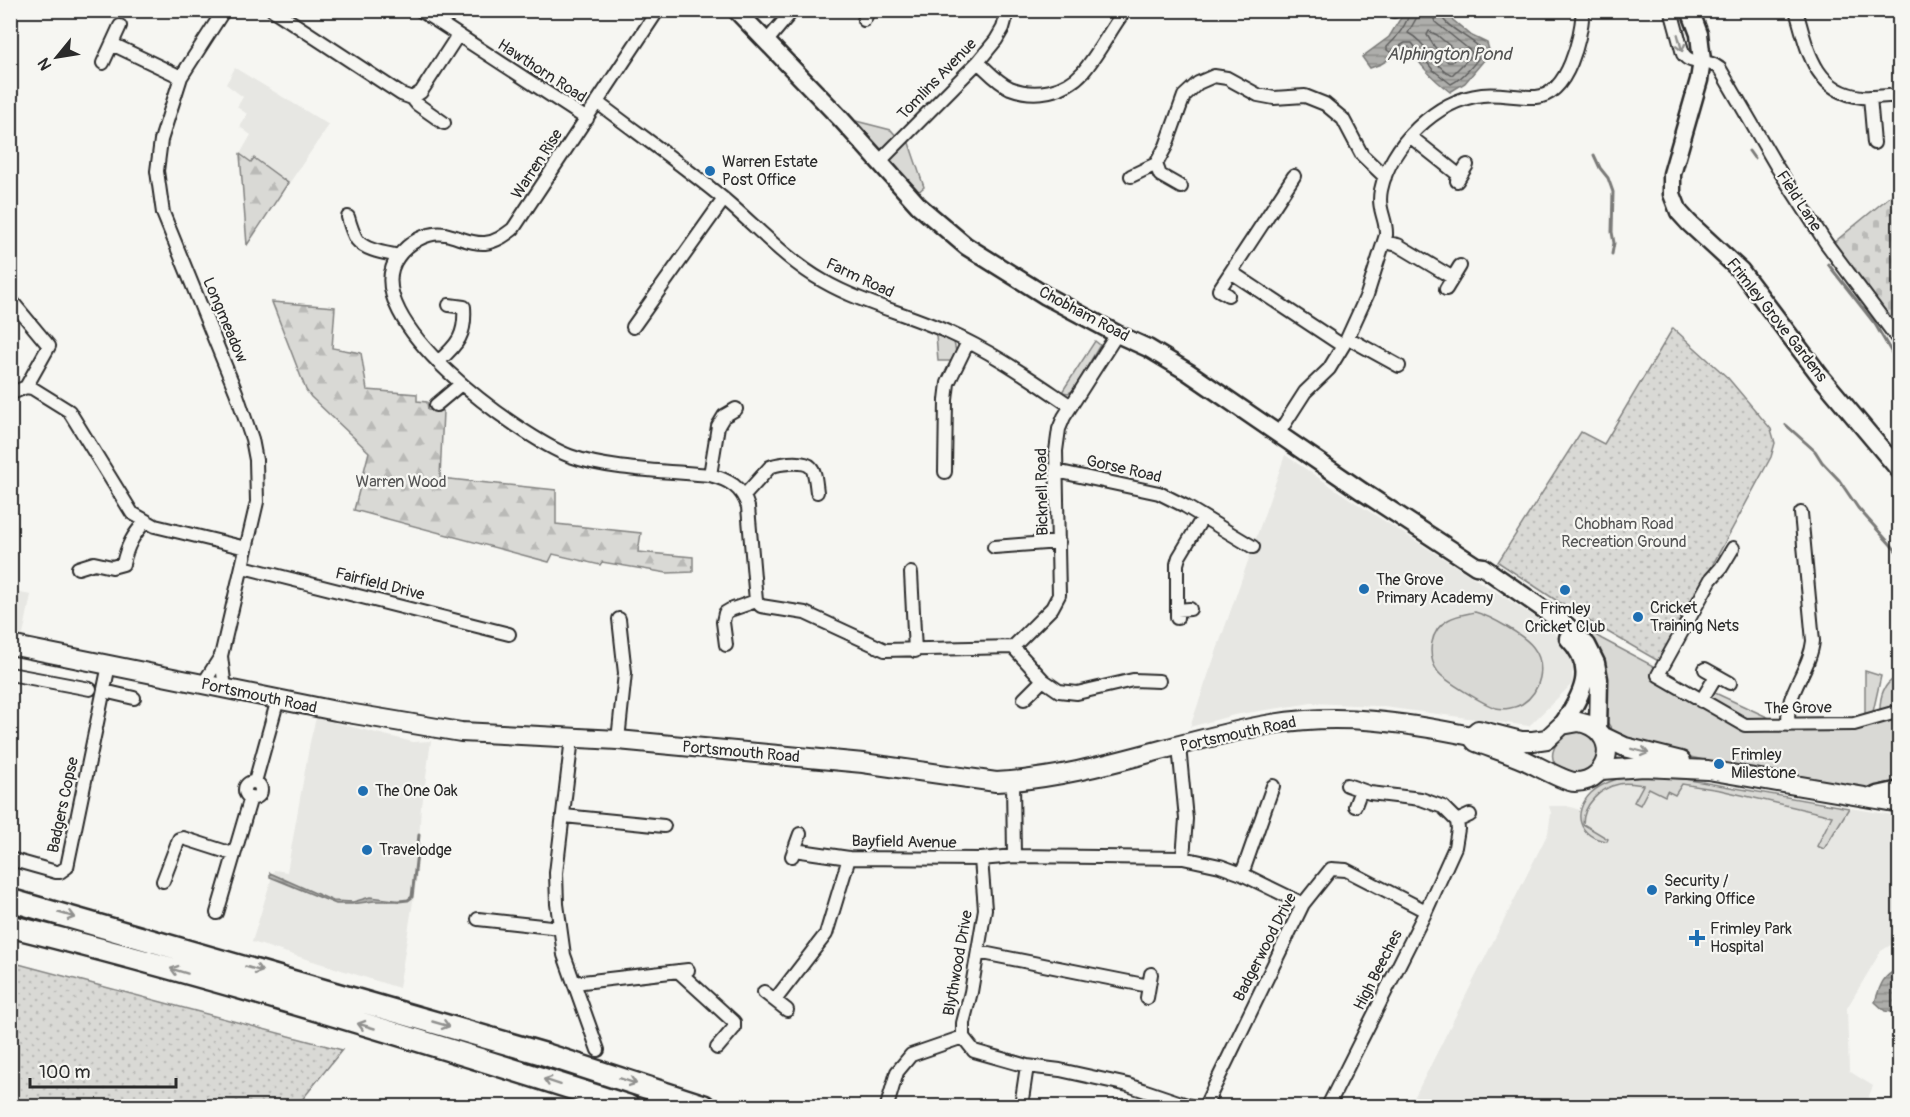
<svg xmlns="http://www.w3.org/2000/svg" width="1910" height="1117" viewBox="0 0 1910 1117" font-family="Pangolin,sans-serif">
	<style>
		.built { fill: #e7e7e3 }
		.grass { fill: #d9d9d5; stroke: #828280; stroke-width: 1.5 }
		.forest { fill: url(#forest-firs); stroke: #828280; stroke-width: 1.5 }
		.cemetery { fill: url(#cemetery-stones); stroke: #828280; stroke-width: 1.5 }
		.park { fill: url(#park-dots); stroke: #828280; stroke-width: 1.5 }
		.water { fill: url(#water-rules); stroke: #7a7a78; stroke-width: 1.5 }
		.lines { fill: none; stroke-linecap: round; stroke-linejoin: round }
		.shore { stroke: #5f5f5e; stroke-width: 1.5 }
		.stream { stroke: #7a7a78; stroke-width: 3 }
		.street-casing { stroke: #2b2b2b; stroke-width: 16 }
		.secondary-casing { stroke: #2b2b2b; stroke-width: 21 }
		.primary-casing { stroke: #2b2b2b; stroke-width: 22 }
		.highway-casing { stroke: #2b2b2b; stroke-width: 26 }
		.street { stroke: #f6f6f2; stroke-width: 12 }
		.secondary { stroke: #f6f6f2; stroke-width: 16 }
		.primary { stroke: #f6f6f2; stroke-width: 18 }
		.highway { stroke: #f6f6f2; stroke-width: 21 }
		.oneway { stroke: #90908e }
		.poi-dot { fill: #1f6fb2; stroke: #f6f6f2; stroke-width: 2 }
		.labels { text-anchor: middle; dominant-baseline: central; stroke-width: 4.5; stroke-linejoin: round; paint-order: stroke }
		.street-label { font-size: 16px; fill: #2b2b2b; stroke: #f6f6f2 }
		.poi-label { font-size: 16px; fill: #2b2b2b; stroke: #f6f6f2; text-anchor: start }
		.park-label { font-size: 16px; fill: #565656; stroke: #f6f6f2 }
		.water-label { font-size: 18px; font-style: italic; fill: #525251; stroke: #f6f6f2 }
	</style>
	<defs>
		<pattern id="forest-firs" width="22" height="20" patternUnits="userSpaceOnUse" patternTransform="scale(1.5)"><rect width="22" height="20" fill="#d9d9d5"/><path d="M5 1l3.5 6h-7zM16 11l3.5 6h-7z" fill="#babab7"/></pattern>
		<pattern id="cemetery-stones" width="16" height="16" patternUnits="userSpaceOnUse" patternTransform="scale(1.5)"><rect width="16" height="16" fill="#d9d9d5"/><path d="M2 7V4a2 2 0 0 1 4 0v3zM10 15v-3a2 2 0 0 1 4 0v3z" fill="#babab7"/></pattern>
		<pattern id="park-dots" width="8" height="8" patternUnits="userSpaceOnUse" patternTransform="scale(1.5)"><rect width="8" height="8" fill="#d9d9d5"/><path d="M2 2h.1M6 6h.1" fill="none" stroke="#babab7" stroke-width="1.8" stroke-linecap="round"/></pattern>
		<pattern id="water-rules" width="6" height="5" patternUnits="userSpaceOnUse" patternTransform="scale(1.5)"><rect width="6" height="5" fill="#aeaeab"/><path d="M0 2.5h6" fill="none" stroke="#8e8e8b"/></pattern>
	</defs>
	<rect width="100%" height="100%" fill="#f6f6f2"/>
	<filter id="ink" filterUnits="userSpaceOnUse"><feTurbulence type="fractalNoise" baseFrequency=".0167" numOctaves="2"/><feDisplacementMap in="SourceGraphic" scale="12" xChannelSelector="R" yChannelSelector="G"/><feConvolveMatrix kernelMatrix="1 2 1 2 8 2 1 2 1" color-interpolation-filters="sRGB"/></filter>
	<g filter="url(#ink)">
		<!-- built -->
		<path class="built" d="M235 68 329 125 247 245 240 154 251 135 240 127 247 114 237 107 243 97 226 84Z
			M1285 455 1353 501 1540 620 1561 640 1573 656 1572 684 1529 726 1376 706 1312 703 1234 715 1190 727Z
			M10 591 31 595 22 640 11 638Z
			M316 718 413 742 431 741 422 806H421L417 877 399 988 252 942 274 870 287 872 310 742Z
			M1632 776 1708 785 1899 816V936L1897 941 1881 951 1847 1008 1849 1071 1873 1086 1865 1106H1410L1548 833 1551 813 1549 806H1567L1580 810 1587 800Z"/>
		<!-- grass -->
		<path class="grass" d="M848 119 891 130 898 138 884 149 879 150Z
			M908 140 924 187 915 195 890 164 891 158Z
			M936 335 954 342 956 352 952 361H938Z
			M1095 341 1100 345 1073 391 1068 393 1062 392Z
			M1552 609 1602 639 1657 668 1652 678 1732 724 1899 716V787L1881 791 1721 764 1660 750 1615 734 1605 719Z
			M1475 612C1490 616 1524 635 1533 647 1547 665 1541 692 1522 704 1515 708 1504 710 1496 708 1485 705 1444 680 1438 672 1426 655 1430 630 1448 620 1456 615 1466 614 1475 612Z
			M1865 671 1881 676 1873 712 1865 714Z
			M1894 679H1899V704L1880 710C1880 697 1883 685 1894 679Z
			M1713 692 1778 722 1741 720 1708 699Z
			M1573 730 1589 732 1600 750 1593 767 1576 775C1572 774 1566 772 1562 770 1542 757 1558 737 1573 730Z
			M1639 775 1684 779 1849 808 1824 849 1817 846 1832 816 1720 790 1682 784 1675 795 1667 791 1665 796 1649 788 1640 805 1634 802 1643 785C1636 784 1626 782 1619 784 1600 788 1583 805 1583 824L1608 839 1607 841C1579 838 1571 813 1591 793 1603 782 1623 776 1639 775Z"/>
		<!-- forest -->
		<path class="forest" d="M240 154 251 162 254 158 288 183 247 245Z
			M272 302 335 307 332 348 361 353 367 390 417 394V401L427 402 428 410 443 411 440 478 556 490V524L641 533 638 552 693 557V572L667 573 602 562 600 565 553 554 549 562 354 510 369 452 311 397 306 390Z"/>
		<!-- cemetery -->
		<path class="cemetery" d="M1899 189V340L1831 245Z"/>
		<!-- park -->
		<path class="park" d="M1673 328 1728 378 1771 429 1775 443 1771 457 1660 662 1580 616 1498 562 1581 432 1604 444Z
			M10 962H11L342 1050 297 1106H11Z"/>
		<!-- water -->
		<path class="water" d="M1405 11H1442L1472 36 1487 43 1490 53 1465 83 1450 92C1433 79 1419 65 1409 47L1381 64 1370 68 1362 57 1389 37Z
			M270 873 333 901 353 902 370 897 403 901H374L352 904H336L270 877Z
			M1899 969V1013L1885 1011 1875 1002C1880 985 1883 975 1899 969Z"/>
		<g class="lines">
			<!-- shore -->
			<path class="shore" d="M1410 10C1408 23 1396 39 1387 47V50L1390 52 1405 43H1412L1433 70 1451 84C1462 79 1477 62 1483 51 1474 38 1441 27 1439 10
				M1417 10V17L1408 33C1427 42 1433 67 1452 75L1471 56 1472 52 1435 22 1431 10
				M1429 31 1437 35 1457 52V56L1452 62H1448L1434 46 1427 35Z"/>
			<!-- stream -->
			<path class="stream" d="M1749 151 1754 158
				M1594 155 1600 168 1608 178 1613 192 1612 232 1614 243 1612 254
				M1828 264 1875 324 1896 360
				M1786 425 1815 451 1822 462 1839 480 1858 508 1900 555
				M399 901 408 900 412 897 419 835"/>
			<!-- street casing -->
			<g class="street-casing">
				<path id="street" d="M224 10 181 77 161 140 157 171 163 213 236 392 252 439 256 460 257 502 221 656 225 689
					M273 10 401 94 412 98 417 104 444 123
					M420 10 587 119
					M658 10 513 229C505 235 496 242 485 243 471 244 459 237 445 234 427 231 408 243 398 257 353 318 522 438 570 456 608 470 668 471 710 475 729 480 742 487 748 507L756 601
					M1671 10 1683 54C1692 67 1707 57 1720 69L1777 167 1826 243 1900 342
					M1796 10C1807 48 1814 92 1862 97 1875 98 1887 95 1900 96
					M1394 11V10
					M864 20 869 10
					M767 41 793 10
					M112 44 181 77
					M978 62C988 71 997 82 1010 88 1035 98 1065 92 1083 72 1099 53 1110 30 1125 10
					M103 63 120 26
					M1870 97 1874 143
					M412 98 421 92 458 35
					M598 103C640 135 684 166 725 200 757 227 786 260 823 281 863 304 909 314 950 333 993 352 1032 380 1071 406
					M1411 137 1460 176
					M879 162 978 62 996 40 1003 28 1008 10
					M1156 164 1160 175 1181 187
					M1131 176 1156 164 1166 146 1184 96 1198 83 1214 76 1227 78 1258 95 1274 98 1305 96 1325 104 1343 119 1362 155 1385 177
					M1457 181 1467 165
					M348 217C350 224 353 234 357 240 366 251 386 253 399 256
					M1384 242 1398 245 1453 278
					M1231 272 1343 346
					M1446 289 1460 266
					M1228 295 1219 290 1294 176
					M10 299 49 346 26 387
					M633 327 724 199
					M1348 338 1399 366
					M438 362C458 344 466 335 464 307L449 305
					M10 394 26 387 32 388 69 411 132 513 155 526 246 548
					M436 405 461 384
					M1278 434 1305 392 1329 369 1346 341 1367 295 1386 235C1387 219 1377 210 1381 190 1390 146 1436 100 1482 95 1500 93 1518 98 1536 97 1569 95 1581 36 1583 10
					M1056 471 1159 493 1185 506 1253 547
					M945 472 946 400 948 383 968 342
					M710 475 718 426 724 416 736 409
					M744 496 770 467C776 464 783 464 789 463 816 461 814 470 817 492
					M994 547 1059 542
					M1733 548 1721 568 1711 579 1658 675 1745 725 1854 724 1900 711
					M243 567 509 634
					M78 568 94 563 112 567 123 564C127 546 133 535 145 522
					M911 573 915 651
					M756 601 761 606 805 613 885 650 1013 647
					M1177 610 1190 609
					M1177 618V564L1179 557 1203 517
					M726 645 723 622 725 613 730 610 756 601
					M1013 647 1052 608 1059 595 1056 451 1059 429 1064 417 1117 334
					M1013 647 1043 680 1059 691 1077 693 1133 680 1159 681
					M1705 669 1730 683
					M10 674 90 689
					M203 684 221 656
					M104 691 134 698
					M1024 699 1043 680
					M1701 701 1716 676
					M1789 725C1783 695 1810 671 1813 641L1801 513
					M572 738 556 873 557 904 564 955 598 1050
					M618 740 625 673 619 619
					M1179 746 1186 819 1183 858
					M1013 781 1014 856
					M255 782 278 699
					M245 790a8 8 0 1 1 16 0a8 8 0 1 1-16 0Z
					M1355 806 1361 790
					M564 816 664 826
					M1457 821 1470 815
					M794 850 849 858 981 859 1014 856 1183 858 1220 866 1242 874 1303 904
					M792 856 800 834
					M10 859 56 872H60L67 867 109 665
					M981 859 985 909 971 992 963 1023V1037L974 1051 1027 1066 1060 1070 1128 1085 1190 1106
					M1242 874 1273 786
					M163 881 179 839 183 838 233 854
					M217 913 251 797
					M478 919 560 928
					M978 952 1149 986
					M678 971 734 1022V1028L717 1048
					M574 983 688 970
					M764 992 787 1010
					M1147 998 1151 974
					M775 1000 826 934 849 858
					M887 1106 897 1072 911 1055 963 1037
					M1021 1106 1027 1066
					M1205 1106 1303 904 1331 869 1346 870 1426 911
					M1328 1106 1426 911 1455 847 1458 829 1457 821 1443 807 1421 799 1370 793 1347 785"/>
			</g>
			<!-- secondary casing -->
			<g class="secondary-casing">
				<path id="secondary" d="M736 10 840 118 919 206 966 246 1046 296 1117 334 1148 348 1188 372 1360 490 1476 566 1483 567 1566 625 1587 645 1596 663 1599 679 1598 730
					M1690 10 1699 34 1702 61 1699 80 1672 174V194L1679 212 1689 223 1741 271 1821 377 1900 471
					M1562 725C1582 696 1598 668 1568 638
					M1877 795 1900 790"/>
			</g>
			<!-- primary casing -->
			<g class="primary-casing">
				<path id="primary" d="M10 645 336 711 461 732 618 740 863 763 996 782C1089 778 1180 739 1272 724 1341 713 1403 722 1471 736
					M1579 722C1621 730 1612 782 1575 782 1565 782 1536 765 1524 760 1508 753 1492 748 1476 742L1471 736 1478 730 1521 741H1533L1547 739 1562 725Z
					M1602 736 1625 747 1681 761
					M1601 770 1644 767 1708 770 1900 803"/>
			</g>
			<!-- highway casing -->
			<g class="highway-casing">
				<path id="highway" d="M10 900 544 1054 704 1106
					M10 926C218 978 424 1041 628 1106"/>
			</g>
			<!-- street -->
			<use href="#street" class="street"/>
			<!-- secondary -->
			<use href="#secondary" class="secondary"/>
			<!-- primary -->
			<use href="#primary" class="primary"/>
			<!-- highway -->
			<use href="#highway" class="highway"/>
		</g>
		<!-- one-way arrows -->
		<defs><path id="oneway-shaft" d="M-6 0H5M1.5-3L5.5 0L1.5 3" fill="none" stroke-width="1.6" stroke-linecap="round" stroke-linejoin="round" transform="scale(1.5)"/></defs>
		<g class="oneway">
			<use href="#oneway-shaft" transform="translate(1680 43) rotate(75)"/>
			<use href="#oneway-shaft" transform="translate(1640 751) rotate(14)"/>
			<use href="#oneway-shaft" transform="translate(67 915) rotate(16)"/>
			<use href="#oneway-shaft" transform="translate(254 969) rotate(16)"/>
			<use href="#oneway-shaft" transform="translate(179 971) rotate(-163)"/>
			<use href="#oneway-shaft" transform="translate(441 1024) rotate(16)"/>
			<use href="#oneway-shaft" transform="translate(366 1026) rotate(-164)"/>
			<use href="#oneway-shaft" transform="translate(628 1081) rotate(18)"/>
			<use href="#oneway-shaft" transform="translate(552 1082) rotate(-162)"/>
		</g>
	</g>
	<!-- markers -->
	<g class="poi-dot">
		<circle cx="710" cy="171" r="6"/>
		<circle cx="1364" cy="589" r="6"/>
		<circle cx="1565" cy="590" r="6"/>
		<circle cx="1638" cy="617" r="6"/>
		<circle cx="1719" cy="764" r="6"/>
		<circle cx="363" cy="791" r="6"/>
		<circle cx="367" cy="850" r="6"/>
		<circle cx="1652" cy="890" r="6"/>
		<path d="M1694 929h6v6h6v6h-6v6h-6v-6h-6v-6h6z"/>
	</g>
	<g class="labels">
		<!-- street labels -->
		<g class="street-label">
			<text transform="translate(542 71) rotate(33)">Hawthorn Road</text>
			<text transform="translate(937 79) rotate(-46)">Tomlins Avenue</text>
			<text transform="translate(537 164) rotate(-57)">Warren Rise</text>
			<text transform="translate(1799 201) rotate(57)">Field Lane</text>
			<text transform="translate(860 278) rotate(25)">Farm Road</text>
			<text transform="translate(1084 314) rotate(28)">Chobham Road</text>
			<text transform="translate(225 320) rotate(67)">Longmeadow</text>
			<text transform="translate(1777 320) rotate(52)">Frimley Grove Gardens</text>
			<text transform="translate(1124 469) rotate(13)">Gorse Road</text>
			<text transform="translate(1042 492) rotate(-91)">Bicknell Road</text>
			<text transform="translate(380 584) rotate(14)">Fairfield Drive</text>
			<text transform="translate(259 696) rotate(12)">Portsmouth Road</text>
			<text transform="translate(1798 708) rotate(-1)">The Grove</text>
			<text transform="translate(1238 734) rotate(-12)">Portsmouth Road</text>
			<text transform="translate(741 752) rotate(5)">Portsmouth Road</text>
			<text transform="translate(63 805) rotate(-78)">Badgers Copse</text>
			<text transform="translate(904 842) rotate(1)">Bayfield Avenue</text>
			<text transform="translate(1265 947) rotate(-63)">Badgerwood Drive</text>
			<text transform="translate(958 963) rotate(-80)">Blythwood Drive</text>
			<text transform="translate(1378 970) rotate(-63)">High Beeches</text>
		</g>
		<!-- poi labels -->
		<g class="poi-label">
			<text x="722" y="162">Warren Estate<tspan x="722" dy="18">Post Office</tspan></text>
			<text x="1376" y="580">The Grove<tspan x="1376" dy="18">Primary Academy</tspan></text>
			<text x="1650" y="608">Cricket<tspan x="1650" dy="18">Training Nets</tspan></text>
			<text x="1565" y="609" text-anchor="middle">Frimley<tspan x="1565" dy="18">Cricket Club</tspan></text>
			<text x="1731" y="755">Frimley<tspan x="1731" dy="18">Milestone</tspan></text>
			<text x="375" y="791">The One Oak</text>
			<text x="379" y="850">Travelodge</text>
			<text x="1664" y="881">Security /<tspan x="1664" dy="18">Parking Office</tspan></text>
			<text x="1710" y="929">Frimley Park<tspan x="1710" dy="18">Hospital</tspan></text>
		</g>
		<!-- park labels -->
		<g class="park-label">
			<text x="401" y="482">Warren Wood</text>
			<text x="1624" y="524">Chobham Road<tspan x="1624" dy="18">Recreation Ground</tspan></text>
		</g>
		<!-- water labels -->
		<g class="water-label">
			<text x="1449" y="54">Alphington Pond</text>
		</g>
	</g>
	<!-- margin -->
	<rect width="1910" height="1117" fill="none" stroke="#f6f6f2" stroke-width="36"/>
	<rect x="18" y="18" width="1874" height="1081" fill="none" stroke="#2b2b2b" stroke-width="2" filter="url(#ink)"/>
	<!-- north arrow -->
	<g transform="translate(57 57) rotate(240)" stroke="#f6f6f2" stroke-width="4.5" paint-order="stroke">
	<path d="M0-4.5L10 22L0 15L-10 22Z" fill="#2b2b2b"/>
	<text y="-9" font-size="16" font-weight="bold" text-anchor="middle" fill="#2b2b2b">N</text>
	</g>
	<!-- scale -->
	<path d="M30 1078v9h146v-9" fill="none" stroke="#2b2b2b" stroke-width="3"/>
	<text x="39" y="1078" font-size="18" fill="#2b2b2b" stroke="#f6f6f2" stroke-width="4.5" paint-order="stroke">100 m</text>
</svg>
